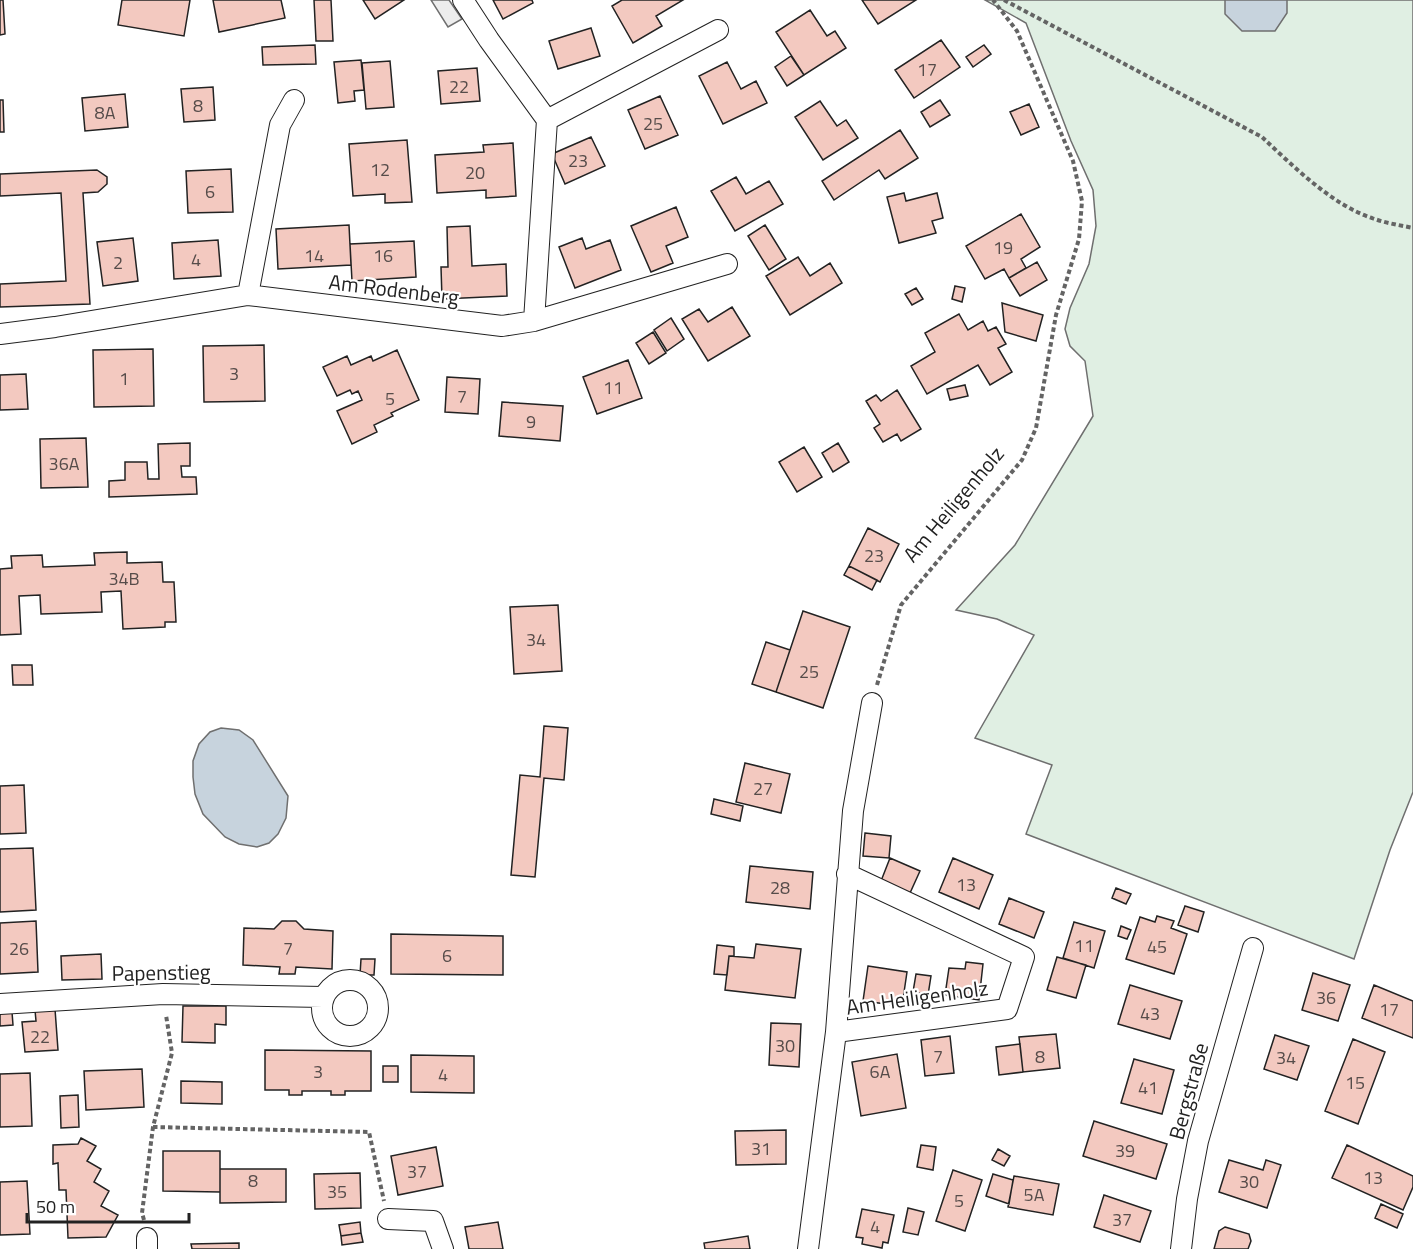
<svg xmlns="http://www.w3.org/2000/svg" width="1413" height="1249" viewBox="0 0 1413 1249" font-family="'Titillium Web',sans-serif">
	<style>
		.green { fill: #e0efe3; stroke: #6f6f6f; stroke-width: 1.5 }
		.parking { fill: #ededed; stroke: #6f6f6f; stroke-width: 1.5 }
		.water { fill: #c7d3dd; stroke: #6f6f6f; stroke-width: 1.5 }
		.building { fill: #f3c9c0; stroke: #222; stroke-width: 1.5 }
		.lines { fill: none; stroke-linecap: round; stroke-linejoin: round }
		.minor-casing { stroke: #222; stroke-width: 22 }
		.path { stroke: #646464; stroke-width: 4; stroke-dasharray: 4.5 3; stroke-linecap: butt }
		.minor { stroke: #fff; stroke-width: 20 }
		.labels { text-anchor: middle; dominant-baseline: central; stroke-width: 4.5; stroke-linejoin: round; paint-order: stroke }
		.number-label { font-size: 18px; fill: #564c4a }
		.street-label { font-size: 21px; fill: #222; stroke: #fff }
	</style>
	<rect width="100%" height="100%" fill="#fff"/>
	<!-- green -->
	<path class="green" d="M985 0H1413V792L1390 850 1354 959 1026 834 1052 765 975 738 1034 635 997 619 956 610 1015 545 1093 416 1085 361 1070 346 1065 329 1070 308 1089 264 1096 226 1093 190 1071 141 1026 23Z"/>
	<!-- parking -->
	<path class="parking" d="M431 0H449L462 19 448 27Z"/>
	<!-- water -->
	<path class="water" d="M1225 0H1287V13L1275 31H1242L1225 14Z
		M221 728 239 730 253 740 288 796 286 818 278 834 269 843 257 847 239 844 225 837 203 814 195 794 193 777V761L199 744 210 732Z"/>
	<!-- building -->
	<path class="building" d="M0 0H3L5 34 0 35Z
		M122 0H190L184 36 118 25Z
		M213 0H281L285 18 219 32Z
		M314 0H331L333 41H316Z
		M363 0H404L375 19Z
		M493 0H532L533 3 503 19Z
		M622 0H683L656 16 662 26 633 43 612 6Z
		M862 0H916L878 24Z
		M810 10 827 36 835 31 846 48 804 75 776 32Z
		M591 28 600 56 558 69 549 41Z
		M941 40 960 67 914 98 895 70Z
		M315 45 316 64 263 65 262 47Z
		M984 45 991 54 973 67 966 57Z
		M791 56 804 75 787 86 775 67Z
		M361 60 364 90 354 91 355 101 338 103 334 62Z
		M390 61 394 107 366 109 362 63Z
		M727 62 741 89 756 81 767 103 723 124 699 76Z
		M477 68 480 101 441 104 438 71Z
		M213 87 215 120 184 122 181 89Z
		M125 94 128 127 85 131 82 98Z
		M660 96 678 135 645 149 628 110Z
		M0 100H3L4 132H0Z
		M940 100 950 115 930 127 921 112Z
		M820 101 837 126 846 120 858 138 823 160 795 117Z
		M1029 104 1039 127 1021 135 1010 112Z
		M900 130 918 158 885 179 879 170 834 200 822 181Z
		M591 137 605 166 565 184 552 154Z
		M407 140 412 202 385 203V194L353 196 349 144Z
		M513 143 516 196 486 198V190L437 193 435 155 484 152 483 145Z
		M231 169 233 212 188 213 186 171Z
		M97 170 107 177V184L98 192 83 193 90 304 0 307V284L66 281 61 193 0 196V174Z
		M736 177 746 194 769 181 783 204 735 231 711 191Z
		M904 193 906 201 937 193 943 218 932 221 936 233 899 243 887 197Z
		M676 207 688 237 666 246 673 263 651 272 631 226Z
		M1021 214 1040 247 1021 259 1026 268 1009 278 1004 269 985 279 966 246Z
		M349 225 351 265 278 269 276 229Z
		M765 225 786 259 769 270 748 236Z
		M470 226 472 266 506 264 507 296 442 299 441 267H448L447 227Z
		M133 238 138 281 103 286 97 242Z
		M582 238 586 249 610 240 621 270 575 288 559 247Z
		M218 240 221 276 174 279 172 243Z
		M414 241 416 277 352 281 350 244Z
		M798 257 810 276 830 263 842 283 790 315 766 276Z
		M1037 262 1047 280 1020 296 1009 278Z
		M955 286 965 288 962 302 952 299Z
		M916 288 923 299 912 305 905 294Z
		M1002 303 1043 315 1036 341 1005 332Z
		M732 307 750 336 708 361 682 319 699 309 708 322Z
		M959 314 968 330 983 321 988 331 996 327 1006 344 998 348 1012 372 990 385 978 365 927 394 911 366 935 352 925 333Z
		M671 318 684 339 667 351 654 330Z
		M653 332 666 353 649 364 636 343Z
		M264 345 265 401 204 402 203 346Z
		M153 349 154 406 94 407 93 350Z
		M397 350 419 400 391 413 393 416 374 425 377 432 352 444 337 411 362 400 358 391 352 394 350 390 337 396 323 367 347 356 351 365 371 356 373 361Z
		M628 360 642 398 597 414 583 377Z
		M26 374 28 409 0 410V375Z
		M447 377 480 379 478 414 445 412Z
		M965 385 968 396 950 400 947 389Z
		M897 390 921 429 901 441 897 434 883 442 874 428 880 424 866 401 876 395 881 401Z
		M502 402 563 406 560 441 499 436Z
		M86 438 88 487 41 488 40 439Z
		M190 443V466H181L182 477H196L197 494 109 497V481L125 480V462H147L148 479H159L158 444Z
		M838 443 849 462 833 472 822 453Z
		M804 447 822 477 797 492 779 462Z
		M868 528 899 544 880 582 849 566Z
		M127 552V563L162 562 163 582H174L176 622H165V627L123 629 121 591 101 592 102 612 41 614 40 595 19 596 21 634 0 635V569L12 568 11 556 42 555 43 567 95 565 94 553Z
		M849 566 877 580 872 590 844 575Z
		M558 605 562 671 514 674 510 607Z
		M803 611 850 627 823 708 776 692Z
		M766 642 790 650 776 692 752 684Z
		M12 665H32L33 685H13Z
		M544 726 568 728 564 780 544 778 535 877 511 875 520 775 540 777Z
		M745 763 790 774 781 813 736 802Z
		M24 785 26 833 0 834V786Z
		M714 799 743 806 740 821 711 814Z
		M865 833 891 836 889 858 863 856Z
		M33 848 36 910 0 912V849Z
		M890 858 920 871 910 893 881 881Z
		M953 858 993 875 979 909 939 892Z
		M750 866 813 872 810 909 746 902Z
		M1116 888 1131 894 1126 904 1112 898Z
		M1009 898 1044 912 1034 938 999 924Z
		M1185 906 1204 912 1198 932 1178 925Z
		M1157 916 1174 921 1171 928 1187 934 1174 974 1126 959 1140 917 1155 922Z
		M36 921 38 972 0 974V923Z
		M282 921H296L304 929 333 931 332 969 296 967 295 974H279L280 967 243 965 244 928 274 929Z
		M1074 922 1105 931 1094 968 1063 958Z
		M1121 926 1131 930 1127 939 1118 936Z
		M391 934 503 936V975L391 974Z
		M756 944 801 949 795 998 725 990 729 956 754 958Z
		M717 945 734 947V956H729L727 975 714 974Z
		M101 954 102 979 62 980 61 956Z
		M1057 957 1086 965 1076 998 1047 990Z
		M361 959H375L374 975H360Z
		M966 962 983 964 979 1000 945 995 949 968 965 969Z
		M868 966 907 972 902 1006 863 1001Z
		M1313 973 1350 985 1338 1021 1302 1010Z
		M916 974 931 976 928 995 913 992Z
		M1130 985 1182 1001 1170 1039 1118 1024Z
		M1374 985 1413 1001V1038L1362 1018Z
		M183 1006H226V1025L215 1024V1043L182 1042Z
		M55 1009 58 1050 25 1052 22 1022 36 1021 35 1010Z
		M12 1012 13 1025 0 1026V1013Z
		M771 1023 801 1024 799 1067 769 1065Z
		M1056 1034 1060 1068 1023 1072 1019 1037Z
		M1275 1035 1309 1046 1297 1080 1264 1069Z
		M950 1036 954 1073 925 1076 921 1040Z
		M1353 1039 1385 1052 1358 1124 1325 1111Z
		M1020 1044 1023 1072 999 1075 996 1047Z
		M265 1050 371 1051V1091H345V1095H331V1091H302V1095H289V1090H265Z
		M897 1054 906 1108 861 1116 852 1062Z
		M411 1055 474 1056V1093L411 1092Z
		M1134 1059 1174 1070 1162 1114 1121 1103Z
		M383 1066H398V1082H383Z
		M142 1069 144 1107 86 1110 84 1071Z
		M30 1073 32 1126 0 1127V1074Z
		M181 1081 222 1082V1104L181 1103Z
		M78 1095 79 1127 61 1128 60 1096Z
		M1094 1121 1167 1144 1156 1179 1083 1156Z
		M786 1130V1164L736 1165 735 1131Z
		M81 1138 96 1146 87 1161 101 1169 94 1182 109 1191 101 1206 118 1215 106 1237 68 1238 66 1190H59L58 1163 53 1164V1145L78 1144Z
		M921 1145 936 1147 933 1170 917 1167Z
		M1347 1145 1413 1176V1187L1403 1210 1332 1178Z
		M436 1147 443 1186 398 1195 391 1156Z
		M998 1149 1010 1156 1004 1166 992 1160Z
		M163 1151H220V1192L163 1191Z
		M1229 1160 1263 1170 1266 1160 1281 1165 1267 1208 1219 1192Z
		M220 1169H286V1202L220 1203Z
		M953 1170 982 1180 965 1231 936 1221Z
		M360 1173 361 1208 315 1209 314 1174Z
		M993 1174 1013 1180 1009 1204 986 1196Z
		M1014 1176 1059 1184 1053 1215 1008 1207Z
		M27 1181 30 1234 0 1235V1182Z
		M1104 1195 1151 1211 1140 1242 1094 1227Z
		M1381 1204 1403 1214 1397 1228 1375 1218Z
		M908 1208 924 1212 918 1235 903 1232Z
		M862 1209 894 1215 888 1243 883 1242 882 1248 862 1244 863 1238 856 1237Z
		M360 1222 361 1233 341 1236 339 1225Z
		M498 1222 503 1249H469L465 1227Z
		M1225 1227 1249 1234 1251 1241 1248 1249H1214L1219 1231Z
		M361 1233 363 1242 342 1245 341 1236Z
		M748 1236 750 1249H705L704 1243Z
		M239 1243V1249H192L191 1244Z"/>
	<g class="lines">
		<!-- minor casing -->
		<g class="minor-casing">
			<path id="minor" d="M463 0 489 40 547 120 534 321
				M547 120 718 30
				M248 295 280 125 294 100
				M0 334 55 327 248 295 502 326 534 321 727 264
				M322 1008a28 28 0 1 1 56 0a28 28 0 1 1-56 0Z
				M0 1004 163 994 323 997
				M836 1032 1007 1009 1024 957 847 874
				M388 1219 433 1221 443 1249
				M147 1238V1249
				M808 1249 836 1032 853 811 872 703
				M1181 1249 1187 1199 1198 1141 1253 948"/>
		</g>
		<!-- path -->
		<path class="path" d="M1004 0 1262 137C1293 166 1332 205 1372 218 1385 223 1399 225 1413 228
			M877 685 901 605 1022 460 1036 428 1056 315 1079 239 1082 201 1073 161 1017 31 993 0
			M153 1127 369 1132 384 1201
			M144 1220 142 1213 153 1127 172 1053 166 1015"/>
		<!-- minor -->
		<use href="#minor" class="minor"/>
	</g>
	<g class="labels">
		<!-- number labels -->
		<g class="number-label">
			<text x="927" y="69">17</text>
			<text x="459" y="86">22</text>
			<text x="198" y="105">8</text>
			<text x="105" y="112">8A</text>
			<text x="653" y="123">25</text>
			<text x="578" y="160">23</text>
			<text x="380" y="169">12</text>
			<text x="475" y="172">20</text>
			<text x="210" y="191">6</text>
			<text x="1003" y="247">19</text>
			<text x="314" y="255">14</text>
			<text x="383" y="255">16</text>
			<text x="196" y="259">4</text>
			<text x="118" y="262">2</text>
			<text x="234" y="373">3</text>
			<text x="124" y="378">1</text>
			<text x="613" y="387">11</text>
			<text x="462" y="396">7</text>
			<text x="390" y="398">5</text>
			<text x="531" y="421">9</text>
			<text x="64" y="463">36A</text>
			<text x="874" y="555">23</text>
			<text x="124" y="578">34B</text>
			<text x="536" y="639">34</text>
			<text x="809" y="671">25</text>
			<text x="763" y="788">27</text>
			<text x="966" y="884">13</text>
			<text x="780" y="887">28</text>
			<text x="1084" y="945">11</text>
			<text x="1157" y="946">45</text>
			<text x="19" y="948">26</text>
			<text x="288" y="948">7</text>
			<text x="447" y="955">6</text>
			<text x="1326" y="997">36</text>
			<text x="1389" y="1009">17</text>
			<text x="1150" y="1013">43</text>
			<text x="40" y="1036">22</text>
			<text x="785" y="1045">30</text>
			<text x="938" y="1056">7</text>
			<text x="1040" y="1056">8</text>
			<text x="1286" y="1057">34</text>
			<text x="318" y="1071">3</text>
			<text x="880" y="1071">6A</text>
			<text x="443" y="1074">4</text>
			<text x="1355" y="1082">15</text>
			<text x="1148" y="1087">41</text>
			<text x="761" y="1148">31</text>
			<text x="1125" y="1150">39</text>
			<text x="417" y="1171">37</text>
			<text x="1373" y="1177">13</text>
			<text x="253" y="1180">8</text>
			<text x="1249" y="1181">30</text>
			<text x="337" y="1191">35</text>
			<text x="1034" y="1194">5A</text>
			<text x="959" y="1200">5</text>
			<text x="1122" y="1219">37</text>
			<text x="875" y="1226">4</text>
		</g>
		<!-- street labels -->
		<g class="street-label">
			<text transform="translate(394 289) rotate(7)">Am Rodenberg</text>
			<text transform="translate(953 504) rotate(-50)">Am Heiligenholz</text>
			<text transform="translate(161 972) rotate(-1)">Papenstieg</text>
			<text transform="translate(917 997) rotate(-8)">Am Heiligenholz</text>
			<text transform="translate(1188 1091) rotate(-75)">Bergstraße</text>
		</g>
	</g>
	<!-- scale -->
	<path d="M27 1213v9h162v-9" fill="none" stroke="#222222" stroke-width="3"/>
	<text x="36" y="1213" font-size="18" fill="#222222" stroke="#ffffff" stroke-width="4.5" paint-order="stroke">50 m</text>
</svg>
